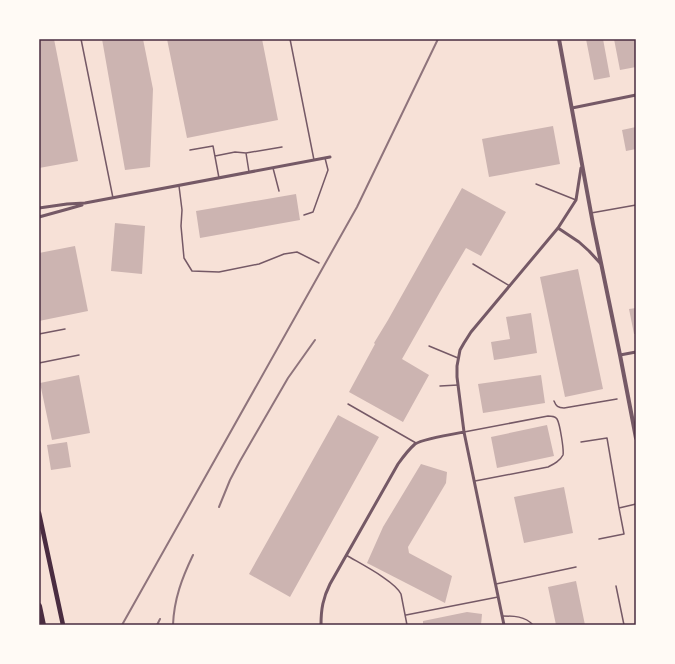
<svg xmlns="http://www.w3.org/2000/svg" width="675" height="664" viewBox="0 0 675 664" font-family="'DM Sans',sans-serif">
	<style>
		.building { fill: #ccb4b1 }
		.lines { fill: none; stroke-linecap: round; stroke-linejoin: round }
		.service { stroke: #755966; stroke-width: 1.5 }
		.minor { stroke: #755966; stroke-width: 3 }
		.tertiary { stroke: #755966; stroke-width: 4 }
		.secondary { stroke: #4a2c40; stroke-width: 4.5 }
		.motorway { stroke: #4a2c40; stroke-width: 6 }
		.rail { stroke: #8f747c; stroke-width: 2 }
		.neatline { fill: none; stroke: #4a2c40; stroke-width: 1.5 }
	</style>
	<rect width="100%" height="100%" fill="#f7e1d7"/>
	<!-- building -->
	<path class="building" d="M39 39H54L78 161 39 168Z
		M102 39H143L153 89 150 167 125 170Z
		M167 39H262L278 120 187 138Z
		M586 39H603L610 77 594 80Z
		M614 39H636V67L620 70Z
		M553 126 560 164 489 177 482 139Z
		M636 127V149L626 151 622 130Z
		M462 188 506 212 481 256 466 248 440 292 402 359 429 375 403 422 349 392 375 344 374 343 388 320Z
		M296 194 300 220 200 238 196 211Z
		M115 223 145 226 142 274 111 271Z
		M75 246 88 311 39 321V253Z
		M578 269 603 389 565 397 540 277Z
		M636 308V334H634L629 309Z
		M531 313 537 353 494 360 491 342 510 339 506 317Z
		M79 375 90 433 52 440 40 383Z
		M541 375 545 403 483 413 478 384Z
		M338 415 379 437 290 597 249 574Z
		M547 425 554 456 497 468 491 437Z
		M67 442 71 467 51 470 47 445Z
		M421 464 447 472 446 483 408 547 409 553 452 576 445 603 367 563 383 527Z
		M564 487 573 533 524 543 514 497Z
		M576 581 585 625H556L548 587Z
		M467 612 482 614 481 625H423V621Z"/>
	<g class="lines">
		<!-- service -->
		<path class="service" d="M81 39 113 198
			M290 39 314 160
			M190 150 213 146 219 178
			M215 156 235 152 246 153
			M273 168 279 191
			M249 172 246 153 282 147
			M536 184 576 200
			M179 186 182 210 181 226 184 258 192 271 219 272 259 264 284 254 297 252 319 263
			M591 213 636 205
			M304 215 313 212 328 170 325 158
			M473 264 510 286
			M39 334 65 329
			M429 346 458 358
			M39 363 79 355
			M440 386 458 385
			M554 401C556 406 558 408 564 408L617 399
			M348 404 416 443
			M464 432 548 416C552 416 555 416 557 419 560 424 564 450 563 455 560 461 554 464 548 467L475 481
			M581 442 607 438 619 508 636 504
			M599 539 624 534 619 508
			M346 555C359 563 395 581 401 594L407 625
			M496 584 576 567
			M616 586 624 625
			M406 615 498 597
			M502 616C514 616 525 616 533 625"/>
		<!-- minor -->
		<path class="minor" d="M572 108 636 95
			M39 208 67 204 85 203 330 157
			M39 217 68 209 82 205
			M558 228 579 242 589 251 601 264
			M620 355 636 352
			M321 625C321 609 323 598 330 584L398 464C403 457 408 450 415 444 423 439 453 434 464 432
			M504 625 464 432 457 377V366L460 350 464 343 471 332 558 228 576 200 581 168"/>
		<!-- tertiary -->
		<path class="tertiary" d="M559 39 593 224 620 355 636 438"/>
		<!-- secondary -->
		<path class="secondary" d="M39 513 63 625"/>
		<!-- motorway -->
		<path class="motorway" d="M39 606 43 625"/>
		<!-- rail -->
		<path class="rail" d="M219 507 230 480 240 461 288 378 315 340
			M122 625 357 207 438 39
			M157 625 160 619
			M173 625C174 599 182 578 193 555"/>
	</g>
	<!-- border -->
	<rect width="675" height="664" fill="none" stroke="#fffaf5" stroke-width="80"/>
	<rect x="40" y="40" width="595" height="584" class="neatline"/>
</svg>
